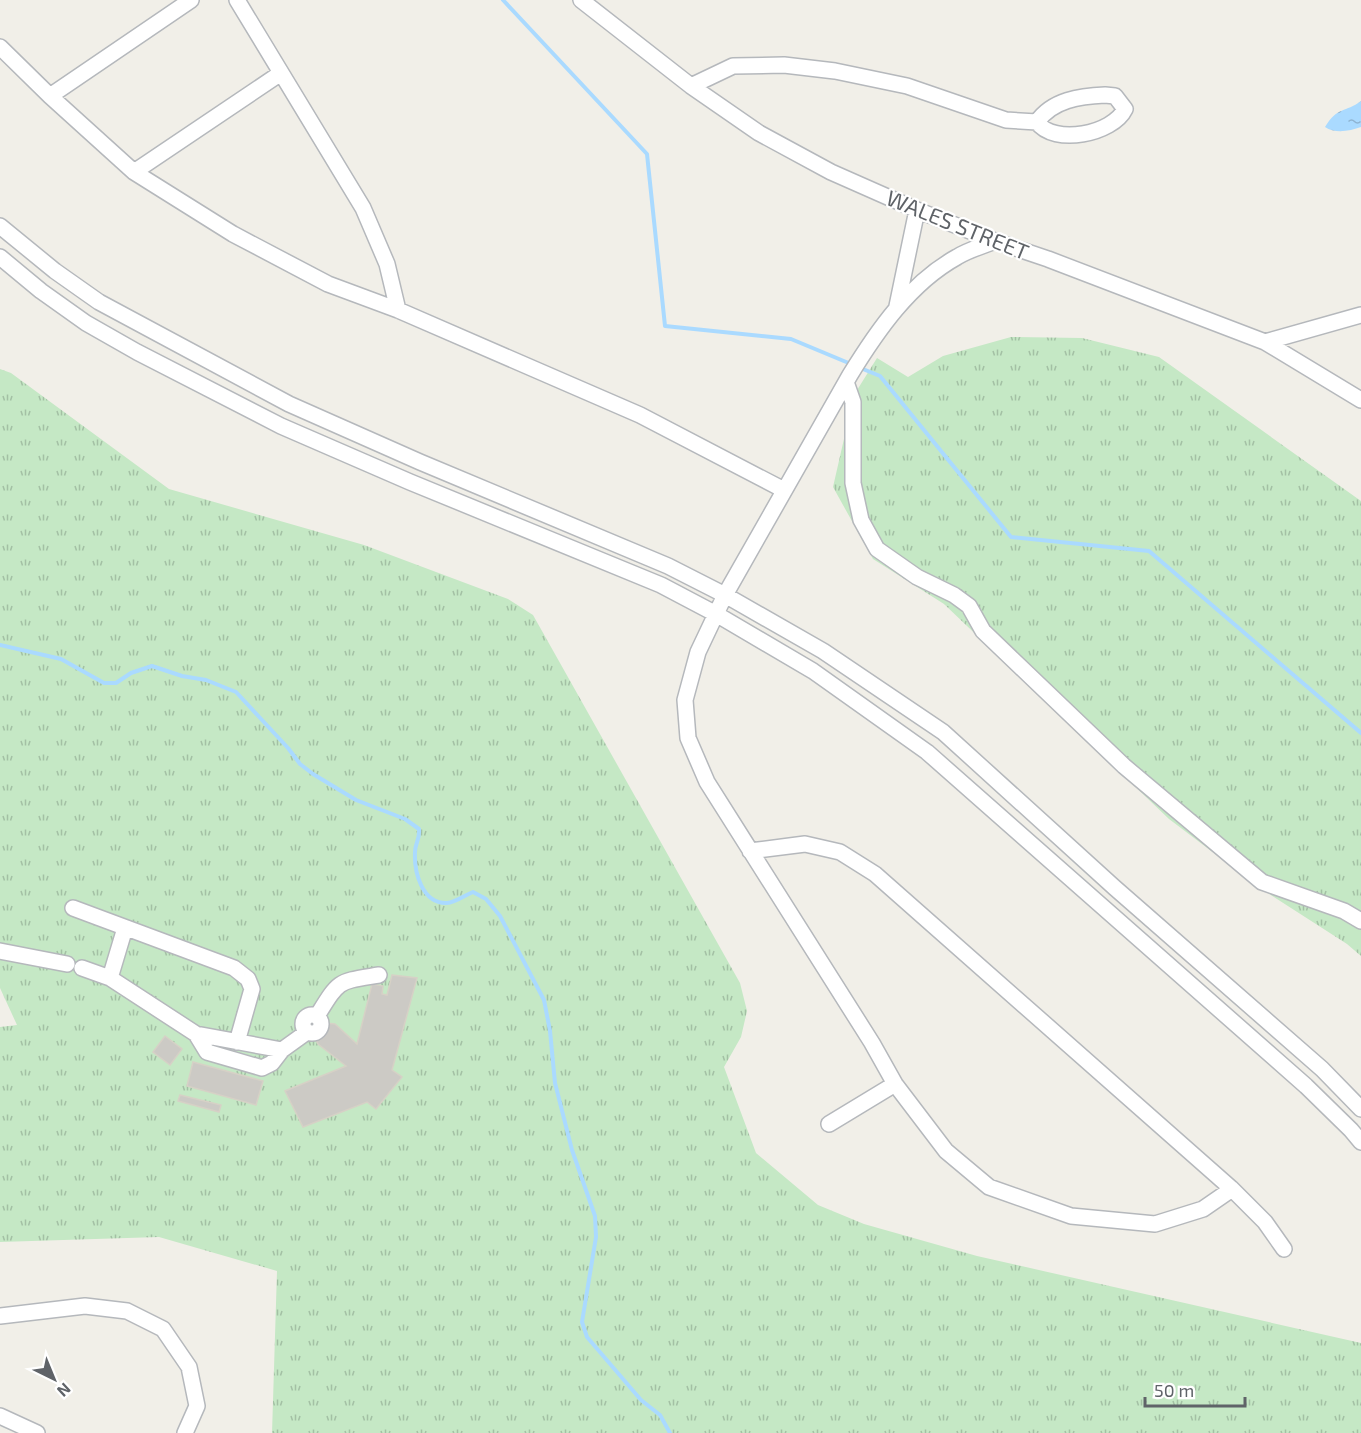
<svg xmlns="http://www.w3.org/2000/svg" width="1361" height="1433" viewBox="0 0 1361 1433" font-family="'Exo 2',sans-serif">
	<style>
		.grass { fill: url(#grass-tufts) }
		.water { fill: url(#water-ripples) }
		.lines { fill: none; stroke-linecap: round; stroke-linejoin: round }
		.stream { stroke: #aadaff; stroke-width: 4 }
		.building { fill: #cccac5; stroke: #d6d1c6; stroke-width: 1.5 }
		.minor-casing { stroke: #b5b8bc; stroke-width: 18 }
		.minor { stroke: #fff; stroke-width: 15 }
		.labels { text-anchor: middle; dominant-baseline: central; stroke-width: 4.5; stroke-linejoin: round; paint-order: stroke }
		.street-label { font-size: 22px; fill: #5f6368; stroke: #fff }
	</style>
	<defs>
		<pattern id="grass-tufts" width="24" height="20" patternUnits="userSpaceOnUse" patternTransform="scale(1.5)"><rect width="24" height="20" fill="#c5e8c5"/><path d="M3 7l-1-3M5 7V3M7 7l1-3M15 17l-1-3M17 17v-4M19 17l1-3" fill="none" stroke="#a3c0a4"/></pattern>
		<pattern id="water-ripples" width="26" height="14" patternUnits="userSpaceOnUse" patternTransform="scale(1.5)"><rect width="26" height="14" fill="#aadaff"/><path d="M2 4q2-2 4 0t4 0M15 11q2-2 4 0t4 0" fill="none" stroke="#8eb4d2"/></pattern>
	</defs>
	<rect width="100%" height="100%" fill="#f1efe8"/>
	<!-- grass -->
	<path class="grass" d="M1011 337 1082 338 1159 357 1361 501V956L1347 944 1260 888 1169 819 944 604 873 559 833 487 854 395 877 358 908 377 943 356Z
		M0 369 11 373 169 489 364 545 508 599 533 615 740 983 747 1011 741 1037 724 1067 756 1153 818 1205 864 1224 977 1256 1361 1343V1433H272L277 1271 159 1237 0 1242V1027L17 1025 0 988Z"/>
	<!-- water -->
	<path class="water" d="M1361 101V127C1350 131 1335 134 1325 127 1338 106 1345 113 1361 101Z"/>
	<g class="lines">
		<!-- stream -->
		<path class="stream" d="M503 0 647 154 665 326 791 339 851 364
			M858 367 880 376 1011 537 1149 551 1361 733
			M0 645 61 659 104 683H116L131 673 152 666 182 676 206 680 236 692 288 748 300 764 313 774 356 800 405 819 419 829C420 840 415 843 415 852 414 872 422 904 447 903 455 903 465 895 473 892L486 899 500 916 544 1000 550 1031 555 1083 572 1150 595 1216 596 1237 582 1322 587 1337 641 1400 660 1415 670 1433"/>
	</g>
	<!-- building -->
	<path class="building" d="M392 975 417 978 392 1070 402 1077 376 1109 367 1102 303 1127 285 1091 346 1066 318 1044 315 1038 326 1023 335 1024 357 1044 372 984 383 986 382 994 387 995Z
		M165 1036 182 1049 170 1065 153 1052Z
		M193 1062 263 1081 256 1105 187 1086Z
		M180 1095 221 1105 219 1112 178 1101Z"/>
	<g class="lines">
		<!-- minor casing -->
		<g class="minor-casing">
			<path id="minor" d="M237 0 363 208 387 264 398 310
				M581 0 691 86 759 133 831 172 917 210 995 241 1048 259 1265 342 1361 400
				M0 47 50 96 134 172 233 234 328 284 398 310 640 415 784 490
				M691 86 733 66 784 65 835 71 907 86 1006 120 1037 122
				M1105 95 1115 96 1125 109C1113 134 1054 146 1037 122 1052 100 1080 96 1105 95Z
				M50 96 191 0
				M134 172 281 73
				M0 226 55 271 99 302 289 404 420 462 668 566 725 595 823 651 943 732 1115 888 1322 1069 1361 1109
				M995 241C983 246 968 250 957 257 910 283 877 331 850 375L725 595 698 652 685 700 688 738 707 782 872 1043 895 1084 946 1151 989 1187 1071 1216 1155 1224 1203 1209 1232 1189
				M0 257 41 291 86 323 137 352 281 426 410 482 661 585 716 614 813 671 927 752 1306 1086 1351 1130 1361 1142
				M897 306 917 210
				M1265 342 1361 315
				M846 382 853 402V483L861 520 877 549 917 577 954 595 969 606 983 631 1124 766 1262 882 1344 911 1361 921
				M750 851 805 844 840 852 875 874 1232 1189 1265 1222 1284 1249
				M73 908 234 968 248 979 252 989 237 1042
				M0 951 67 964
				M82 968 110 978 196 1034 282 1050 307 1032
				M110 978 125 928
				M303 1024a9 9 0 1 1 18 0a9 9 0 1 1-18 0Z
				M317 1016C340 979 337 982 379 975
				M196 1034 207 1052 262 1068 272 1063 282 1050
				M829 1124 895 1084
				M0 1316 85 1306 127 1311 163 1329 189 1367 197 1406 185 1433
				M0 1416 37 1433"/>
		</g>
		<!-- minor -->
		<use href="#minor" class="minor"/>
	</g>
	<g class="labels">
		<!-- street labels -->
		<g class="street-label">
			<text transform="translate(958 224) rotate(22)">WALES STREET</text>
		</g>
	</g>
	<!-- north arrow -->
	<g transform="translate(54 1379) rotate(137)" stroke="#ffffff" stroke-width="4.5" paint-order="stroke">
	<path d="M0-4.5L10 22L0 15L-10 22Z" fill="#5f6368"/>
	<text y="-9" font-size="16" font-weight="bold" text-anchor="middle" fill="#5f6368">N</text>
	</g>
	<!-- scale -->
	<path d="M1145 1397v9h100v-9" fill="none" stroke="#5f6368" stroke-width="3"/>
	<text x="1154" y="1397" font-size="18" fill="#5f6368" stroke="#ffffff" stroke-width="4.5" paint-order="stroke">50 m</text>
</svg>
